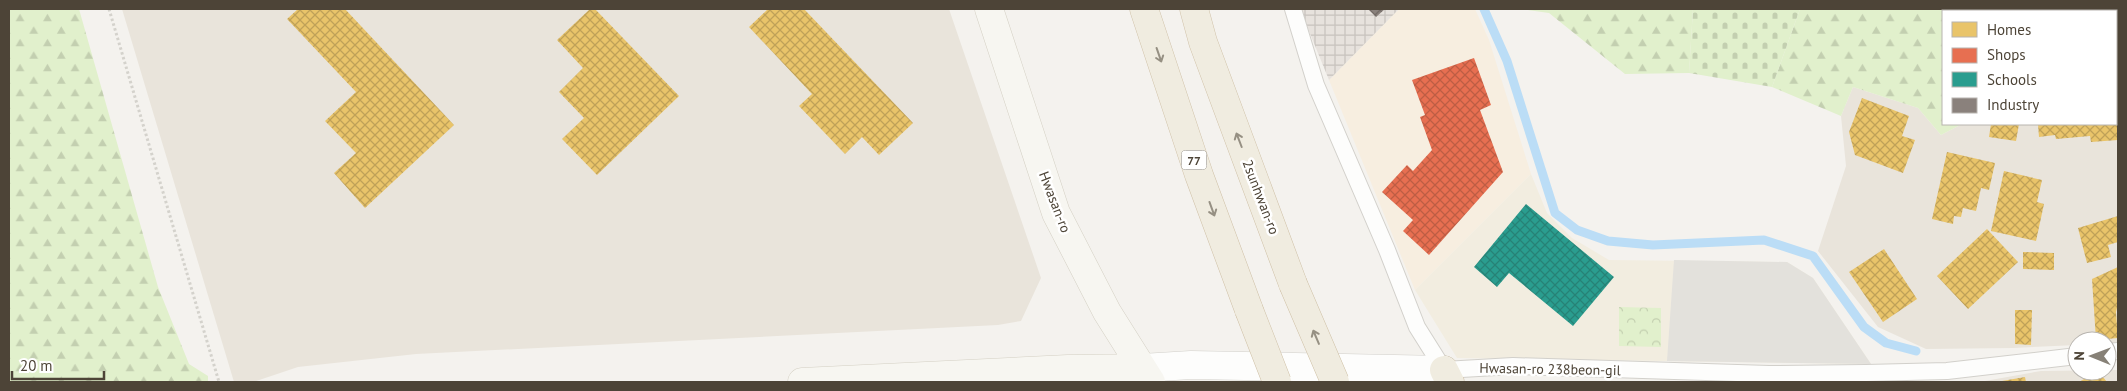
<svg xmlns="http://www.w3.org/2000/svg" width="2127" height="391" viewBox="0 0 2127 391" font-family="'PT Sans',sans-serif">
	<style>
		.residential { fill: #e9e4db }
		.commercial { fill: #f7eee0 }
		.industrial { fill: url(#industrial-grid) }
		.education { fill: #f2ede0 }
		.forest { fill: url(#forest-firs) }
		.cemetery { fill: url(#cemetery-stones) }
		.park { fill: url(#park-crowns) }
		.parking { fill: #e3e1dc }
		.homes { fill: url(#homes-cross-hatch) }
		.shops { fill: url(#shops-cross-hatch) }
		.schools { fill: url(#schools-cross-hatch) }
		.industry { fill: url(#industry-cross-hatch) }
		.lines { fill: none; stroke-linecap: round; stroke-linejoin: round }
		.stream { stroke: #bbddf6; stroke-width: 9 }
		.service-casing { stroke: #d2d0cb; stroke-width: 18 }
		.tertiary-casing { stroke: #d2d0cb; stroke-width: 29 }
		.secondary-casing { stroke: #d4d0c4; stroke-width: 29 }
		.trunk-casing { stroke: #cfc0a6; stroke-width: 29 }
		.path { stroke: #d4d2cc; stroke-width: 3; stroke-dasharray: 2.5 2.5; stroke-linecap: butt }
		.service { stroke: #fdfdfc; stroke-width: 16 }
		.tertiary { stroke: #fdfdfc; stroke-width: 28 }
		.secondary { stroke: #f7f6f1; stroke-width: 28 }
		.trunk { stroke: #f0ece0; stroke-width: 28 }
		.trunk-bridge-casing { stroke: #cfc0a6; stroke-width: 29; stroke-linecap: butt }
		.trunk-bridge { stroke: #f0ece0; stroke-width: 28 }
		.oneway { stroke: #969083 }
		.labels { text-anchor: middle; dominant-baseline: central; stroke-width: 5; stroke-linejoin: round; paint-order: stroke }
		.shield { fill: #fff; stroke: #827c73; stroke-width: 1 }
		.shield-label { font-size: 12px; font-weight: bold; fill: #4d4437 }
		.street-label { font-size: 14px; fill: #4d4437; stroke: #fff }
	</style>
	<defs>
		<pattern id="industrial-grid" width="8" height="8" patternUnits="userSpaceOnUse" patternTransform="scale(1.25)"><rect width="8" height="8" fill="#e7e2dd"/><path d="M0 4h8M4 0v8" fill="none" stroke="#c8c3be"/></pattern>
		<pattern id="forest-firs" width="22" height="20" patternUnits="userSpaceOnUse" patternTransform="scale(1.25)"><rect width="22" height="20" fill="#e1f0cc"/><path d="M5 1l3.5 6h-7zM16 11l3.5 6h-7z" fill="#c3cfb0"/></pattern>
		<pattern id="cemetery-stones" width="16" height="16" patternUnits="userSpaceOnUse" patternTransform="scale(1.25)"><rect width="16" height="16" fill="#e1f0cc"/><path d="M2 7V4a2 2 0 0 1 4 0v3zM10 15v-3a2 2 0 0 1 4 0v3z" fill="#c3cfb0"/></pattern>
		<pattern id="park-crowns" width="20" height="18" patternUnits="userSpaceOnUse" patternTransform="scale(1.25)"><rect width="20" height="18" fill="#e1f0cc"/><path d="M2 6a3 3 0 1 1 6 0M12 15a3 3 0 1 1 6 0" fill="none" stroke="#c3cfb0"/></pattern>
		<pattern id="homes-cross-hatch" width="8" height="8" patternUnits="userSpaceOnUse" patternTransform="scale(1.25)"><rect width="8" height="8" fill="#e9c46a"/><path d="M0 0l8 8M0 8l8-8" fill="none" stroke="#bfa158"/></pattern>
		<pattern id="shops-cross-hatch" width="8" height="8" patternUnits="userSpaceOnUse" patternTransform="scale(1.25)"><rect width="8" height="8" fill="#e76f51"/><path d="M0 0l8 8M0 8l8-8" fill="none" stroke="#bd5d44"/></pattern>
		<pattern id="schools-cross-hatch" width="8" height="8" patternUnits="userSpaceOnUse" patternTransform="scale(1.25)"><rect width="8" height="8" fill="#2a9d8f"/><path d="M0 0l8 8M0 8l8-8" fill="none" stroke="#268276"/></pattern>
		<pattern id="industry-cross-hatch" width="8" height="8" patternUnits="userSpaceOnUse" patternTransform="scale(1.25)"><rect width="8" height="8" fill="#8a817c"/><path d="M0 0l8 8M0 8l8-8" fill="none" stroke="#736b66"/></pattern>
	</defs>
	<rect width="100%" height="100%" fill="#f4f2ee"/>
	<!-- residential -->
	<path class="residential" d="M122 9H949L1041 278 1021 321 998 325 416 354 298 367 253 382H234Z
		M2116 81 2118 82V343L2077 341V345L2013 348 1926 349 1878 327 1818 251 1846 166 1841 116 1853 87 1918 108 1941 135 1962 124H2116Z
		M2118 370V382L1985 381 2041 371Z"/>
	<!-- commercial -->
	<path class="commercial" d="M1399 9H1475L1489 40 1531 174 1415 290 1329 80Z"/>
	<!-- industrial -->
	<path class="industrial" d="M1300 9H1399L1329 80Z"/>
	<!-- education -->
	<path class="education" d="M1531 174 1547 213 1572 238 1609 260 1787 262 1813 278 1871 364 1457 358 1415 290Z"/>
	<!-- forest -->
	<path class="forest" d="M9 9H79L158 287 189 364 208 376V382H9Z
		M1520 9H1693L1689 73 1625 74 1549 13Z
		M1800 9H2118V82L2116 81V11H1943V124H1962L1941 135 1918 108 1853 87 1841 116 1772 87Z"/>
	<!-- cemetery -->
	<path class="cemetery" d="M1693 9H1800L1772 87 1689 73Z"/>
	<!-- park -->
	<path class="park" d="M1619 307 1661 308V347L1619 346Z"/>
	<!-- parking -->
	<path class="parking" d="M1674 260 1787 262 1813 278 1871 364 1667 361Z"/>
	<!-- homes -->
	<path class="homes" d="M298 9H345L454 125 365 208 334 173 356 153 325 121 356 92 287 19Z
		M590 9H595L679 96 597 175 562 139 584 118 559 92 583 68 557 40Z
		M768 9H804L913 123 879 155 862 137 845 154 799 106 812 94 749 27Z
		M2116 97H2118V140L2091 142 2090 136 2056 139 2055 135 2039 137 2038 124H2116Z
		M1862 98 1909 116 1902 136 1915 140 1903 173 1855 155 1849 132Z
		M1991 124H2019L2016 141 1989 137Z
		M1947 152 1995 163 1989 190 1981 188 1976 211 1963 208 1961 217 1954 216 1953 224 1932 219Z
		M2004 171 2042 180 2037 202 2044 204 2036 241 1991 231Z
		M2118 216V242L2108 245 2111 257 2087 263 2078 228Z
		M1987 229 2018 262 1968 309 1937 276Z
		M1884 249 1917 299 1883 322 1849 272Z
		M2023 252 2054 253V270L2023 269Z
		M2118 267V304L2116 312 2118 338 2096 340 2092 279Z
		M2015 310H2032L2031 345 2015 344Z
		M2098 371 2107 382H2079Z
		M2025 377 2026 382H2002V381Z"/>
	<!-- shops -->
	<path class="shops" d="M1474 58 1491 105 1480 110 1503 172 1429 255 1403 231 1413 220 1382 192 1407 165 1413 171 1432 150 1420 117 1425 115 1412 80Z"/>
	<!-- schools -->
	<path class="schools" d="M1526 204 1614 277 1573 326 1509 273 1497 287 1474 267Z"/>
	<!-- industry -->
	<path class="industry" d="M1368 9H1385L1376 17Z"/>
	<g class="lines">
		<!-- stream -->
		<path class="stream" d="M1484 9 1507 61 1555 213 1577 230 1608 241 1653 245 1764 240 1813 256 1864 327 1886 343 1916 351"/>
		<!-- service casing -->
		<g class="service-casing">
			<path id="service" d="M1293 9 1316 85 1387 250 1417 327 1444 370 1513 366 1769 374 1866 373 1947 371 2077 356
				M2107 352 2118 351"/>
		</g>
		<!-- tertiary casing -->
		<g class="tertiary-casing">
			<path id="tertiary" d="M1142 368 1191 365 1444 370"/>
		</g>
		<!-- secondary casing -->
		<g class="secondary-casing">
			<path id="secondary" d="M989 9 1056 213 1107 312 1151 382
				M802 382 1068 369 1142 368"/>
		</g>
		<!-- trunk casing -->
		<g class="trunk-casing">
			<path id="trunk" d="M1144 9 1199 175 1249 310
				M1194 9 1203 42 1293 284
				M1444 370 1450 382"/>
		</g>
		<!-- path -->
		<path class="path" d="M109 9 219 382"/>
		<!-- service -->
		<use href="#service" class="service"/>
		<!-- tertiary -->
		<use href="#tertiary" class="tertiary"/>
		<!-- secondary -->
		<use href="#secondary" class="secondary"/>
		<!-- trunk -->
		<use href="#trunk" class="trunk"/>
		<!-- trunk-bridge casing -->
		<g class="trunk-bridge-casing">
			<path id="trunk-bridge" d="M1293 284 1335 382
				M1249 310 1277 382"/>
		</g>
		<!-- trunk-bridge -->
		<use href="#trunk-bridge" class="trunk-bridge"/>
	</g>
	<!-- one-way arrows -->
	<defs><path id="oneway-shaft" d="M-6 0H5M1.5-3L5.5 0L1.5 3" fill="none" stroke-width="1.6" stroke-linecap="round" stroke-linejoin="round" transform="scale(1.25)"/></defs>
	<g class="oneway">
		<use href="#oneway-shaft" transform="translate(1159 55) rotate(71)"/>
		<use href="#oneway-shaft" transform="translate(1239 140) rotate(-111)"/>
		<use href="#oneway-shaft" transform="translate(1212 209) rotate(70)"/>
		<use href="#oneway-shaft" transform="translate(1316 337) rotate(-113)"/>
	</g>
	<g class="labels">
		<!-- shield labels -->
		<rect class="shield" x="1181.5" y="150.5" width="25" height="19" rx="4"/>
		<g class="shield-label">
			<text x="1194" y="160">77</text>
		</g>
		<!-- street labels -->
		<g class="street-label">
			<text transform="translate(1261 197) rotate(69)">2sunhwan-ro</text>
			<text transform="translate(1055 202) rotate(69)">Hwasan-ro</text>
			<text transform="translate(1550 369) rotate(1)">Hwasan-ro 238beon-gil</text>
		</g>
	</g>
	<!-- border -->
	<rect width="2127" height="391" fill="none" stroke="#4d4437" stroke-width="20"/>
	<!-- legend -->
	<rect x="1942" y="10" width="175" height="115" fill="#ffffff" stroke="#b8b4af"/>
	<rect x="1952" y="22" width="25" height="15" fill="#e9c46a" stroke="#b8b4af"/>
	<text x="1987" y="35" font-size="15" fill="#4d4437">Homes</text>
	<rect x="1952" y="48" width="25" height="15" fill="#e76f51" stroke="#b8b4af"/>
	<text x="1987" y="60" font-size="15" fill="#4d4437">Shops</text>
	<rect x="1952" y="72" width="25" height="15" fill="#2a9d8f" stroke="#b8b4af"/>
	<text x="1987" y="85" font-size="15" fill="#4d4437">Schools</text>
	<rect x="1952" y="98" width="25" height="15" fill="#8a817c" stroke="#b8b4af"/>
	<text x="1987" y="110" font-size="15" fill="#4d4437">Industry</text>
	<!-- north arrow -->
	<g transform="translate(2092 356) rotate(271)"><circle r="24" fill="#ffffff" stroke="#b8b4af"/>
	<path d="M0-4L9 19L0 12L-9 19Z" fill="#878177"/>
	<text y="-8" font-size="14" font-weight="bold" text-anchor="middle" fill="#4d4437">N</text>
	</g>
	<!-- scale -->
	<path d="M12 371v8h92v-8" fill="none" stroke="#4d4437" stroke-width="2.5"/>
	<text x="20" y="371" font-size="15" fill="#4d4437" stroke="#ffffff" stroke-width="4" paint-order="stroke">20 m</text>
</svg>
